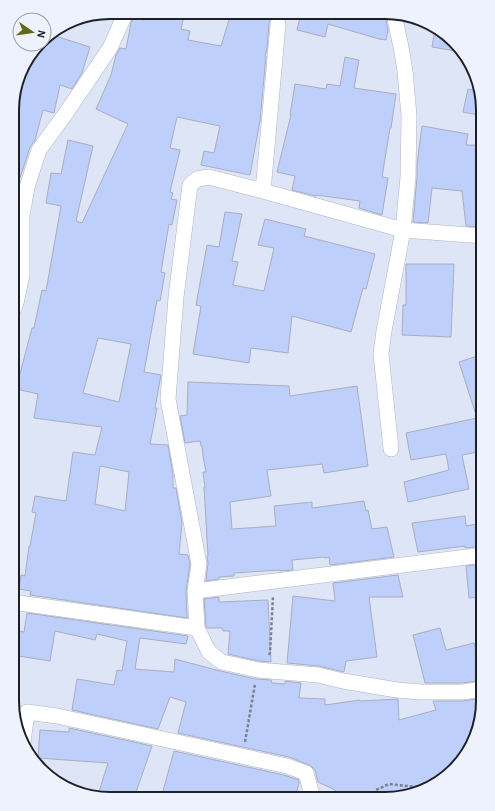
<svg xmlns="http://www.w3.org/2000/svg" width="495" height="811" viewBox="0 0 495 811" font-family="'Alegreya Sans',sans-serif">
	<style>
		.building { fill: #becffb; stroke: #a8aebf; fill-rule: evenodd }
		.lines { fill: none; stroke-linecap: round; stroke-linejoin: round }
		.minor-casing { stroke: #adb4c5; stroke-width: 16 }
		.path { stroke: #7c818d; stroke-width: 2.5; stroke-dasharray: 3 2; stroke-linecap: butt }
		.minor { stroke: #fff; stroke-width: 15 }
		.rim { fill: none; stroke: #1d2026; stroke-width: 2 }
	</style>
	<rect width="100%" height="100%" fill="#dee5f7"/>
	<!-- building -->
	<path class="building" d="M145 12H185L181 29 190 31 188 40 221 46 231 13H251L271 18 269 23 267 49 265 56H266L260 121 250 175 201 165 204 151 214 153 220 126 177 117 170 148 180 150 170 192 173 193 171 199 177 200 172 225 169 224 161 272 165 273 160 301 157 300 144 372 161 375 155 408H157L150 444 168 445 173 475V488H176L182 523 179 554 188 555 190 564 186 591 187 618 30 595 31 591 19 589 21 575 25 576 29 546H30L36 513 32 512 35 496 66 501 73 452 95 455 102 427 34 418 38 394 16 389 32 328H34L42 290 46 291 61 206 46 203 51 173 61 174 68 140 93 146 76 221 82 223 128 124 96 109 111 75 116 55 120 48 126 49 131 23 133 18 144 20ZM98 338 131 344 119 402 83 393ZM100 466 129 472 125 511 95 504Z
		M301 13 380 14 385 15 388 31 386 40 379 39 328 24 325 37 297 30Z
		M435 29 449 36 461 52 432 47Z
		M49 34 90 47 82 73 72 89 60 85 54 113 43 110 35 140 30 147 18 184 16 195H13V106L23 66 40 44H44V38Z
		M345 57 359 60 354 88 396 94 391 128H390L382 177 388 178 382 215 359 208 360 201 316 195V196L292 190 295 176 277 172 291 115H290L295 84 326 89 327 84 340 86Z
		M468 89 479 91 483 110V116L463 112Z
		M422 126 468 134 466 145H483V227L466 226 462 191 432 188 428 223 413 222 417 178V164Z
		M225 212 242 214 232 261 238 262 233 285 264 291 274 248 258 245 265 219 306 229 304 236 375 254 366 289 363 288 351 332 292 316 288 353 251 348 249 363 193 354 201 306 196 305 207 245 219 247Z
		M406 264H454L451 337 402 335 403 305H406Z
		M483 354V451L462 455 469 489 408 502 404 482 449 470 446 454 411 460 406 433 477 418 459 362Z
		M188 382 289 386 290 396 357 386 368 466 324 473 322 464 267 470 271 496 230 502 232 529 276 526 274 506 312 502V508L364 501 366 511 368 510 372 529 387 527 394 557 330 565 329 557 325 558V557L292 560 293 570 280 571V570L234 573V576L219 577V579L206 581 208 563 207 556H208L204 487H205L203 472H206L203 456 202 446H201L200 441 185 443 180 416 187 415Z
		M465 516 466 526 483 523V546L465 548V546L418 552 412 523Z
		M483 564V597L469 598 466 566Z
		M398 575 403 597H369L377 657 346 661 344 672 319 666 287 663 293 596 335 601 333 583Z
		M219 597V602L268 600 271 662 259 661 228 654 230 631H223L222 628H207L206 626 204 599Z
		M27 613 188 636 186 644 140 638 135 669 174 672 175 659 220 671 256 679 271 680 272 683 285 684V681L301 683 299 698 325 699V705L360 700V701L398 699 399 720 436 710 433 701H463L483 698V707L463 760 422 792 385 799H370L335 792V790L318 782 315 770 312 767 309 765 289 757 178 733 186 702 170 697 158 729 72 710 77 679 114 685 117 670 122 671 127 641 97 634 95 640 55 631 50 661 12 655V630L24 632Z
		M440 628 446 650 474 643 483 680 462 683H425L413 635Z
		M69 728 152 746 134 798H97L108 763 38 758 40 730 69 732Z
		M174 751 284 775 299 780V783L295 799 191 798 163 791Z"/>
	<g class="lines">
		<!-- minor casing -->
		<g class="minor-casing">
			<path id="minor" d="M263 191 278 24
				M13 311 16 303 22 275V216L27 187 39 150 66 113 110 48 126 12
				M391 449 381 354 384 331 403 230 408 177 409 116 405 71 401 47 394 14
				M195 591 483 555
				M12 602 197 628
				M483 689 463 692H421L397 690 343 681 318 675 258 670 222 662 209 652 197 628 195 591 199 564 168 399 176 297 190 185 197 179 209 177 263 191 403 230 483 236
				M23 742 27 712 57 716 287 766 306 773 313 799"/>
		</g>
		<!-- path -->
		<path class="path" d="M269 655 270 653 273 596
			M245 742 255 684
			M372 799 376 790 389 784 417 787 431 785"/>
		<!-- minor -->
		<use href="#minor" class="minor"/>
	</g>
	<!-- crop -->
	<path d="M0 0H495V811H0ZM110 19H385A91 91 0 0 1 476 110V701A91 91 0 0 1 385 792H110A91 91 0 0 1 19 701V110A91 91 0 0 1 110 19Z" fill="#eef2fd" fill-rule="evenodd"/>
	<path class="rim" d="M110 19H385A91 91 0 0 1 476 110V701A91 91 0 0 1 385 792H110A91 91 0 0 1 19 701V110A91 91 0 0 1 110 19Z"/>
	<!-- north arrow -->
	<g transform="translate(32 32) rotate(103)"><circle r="19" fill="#eef2fd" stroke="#9a9ea7"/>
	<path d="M0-3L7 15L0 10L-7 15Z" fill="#606b13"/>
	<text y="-6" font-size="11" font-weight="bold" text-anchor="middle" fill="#1d2026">N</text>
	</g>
</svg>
